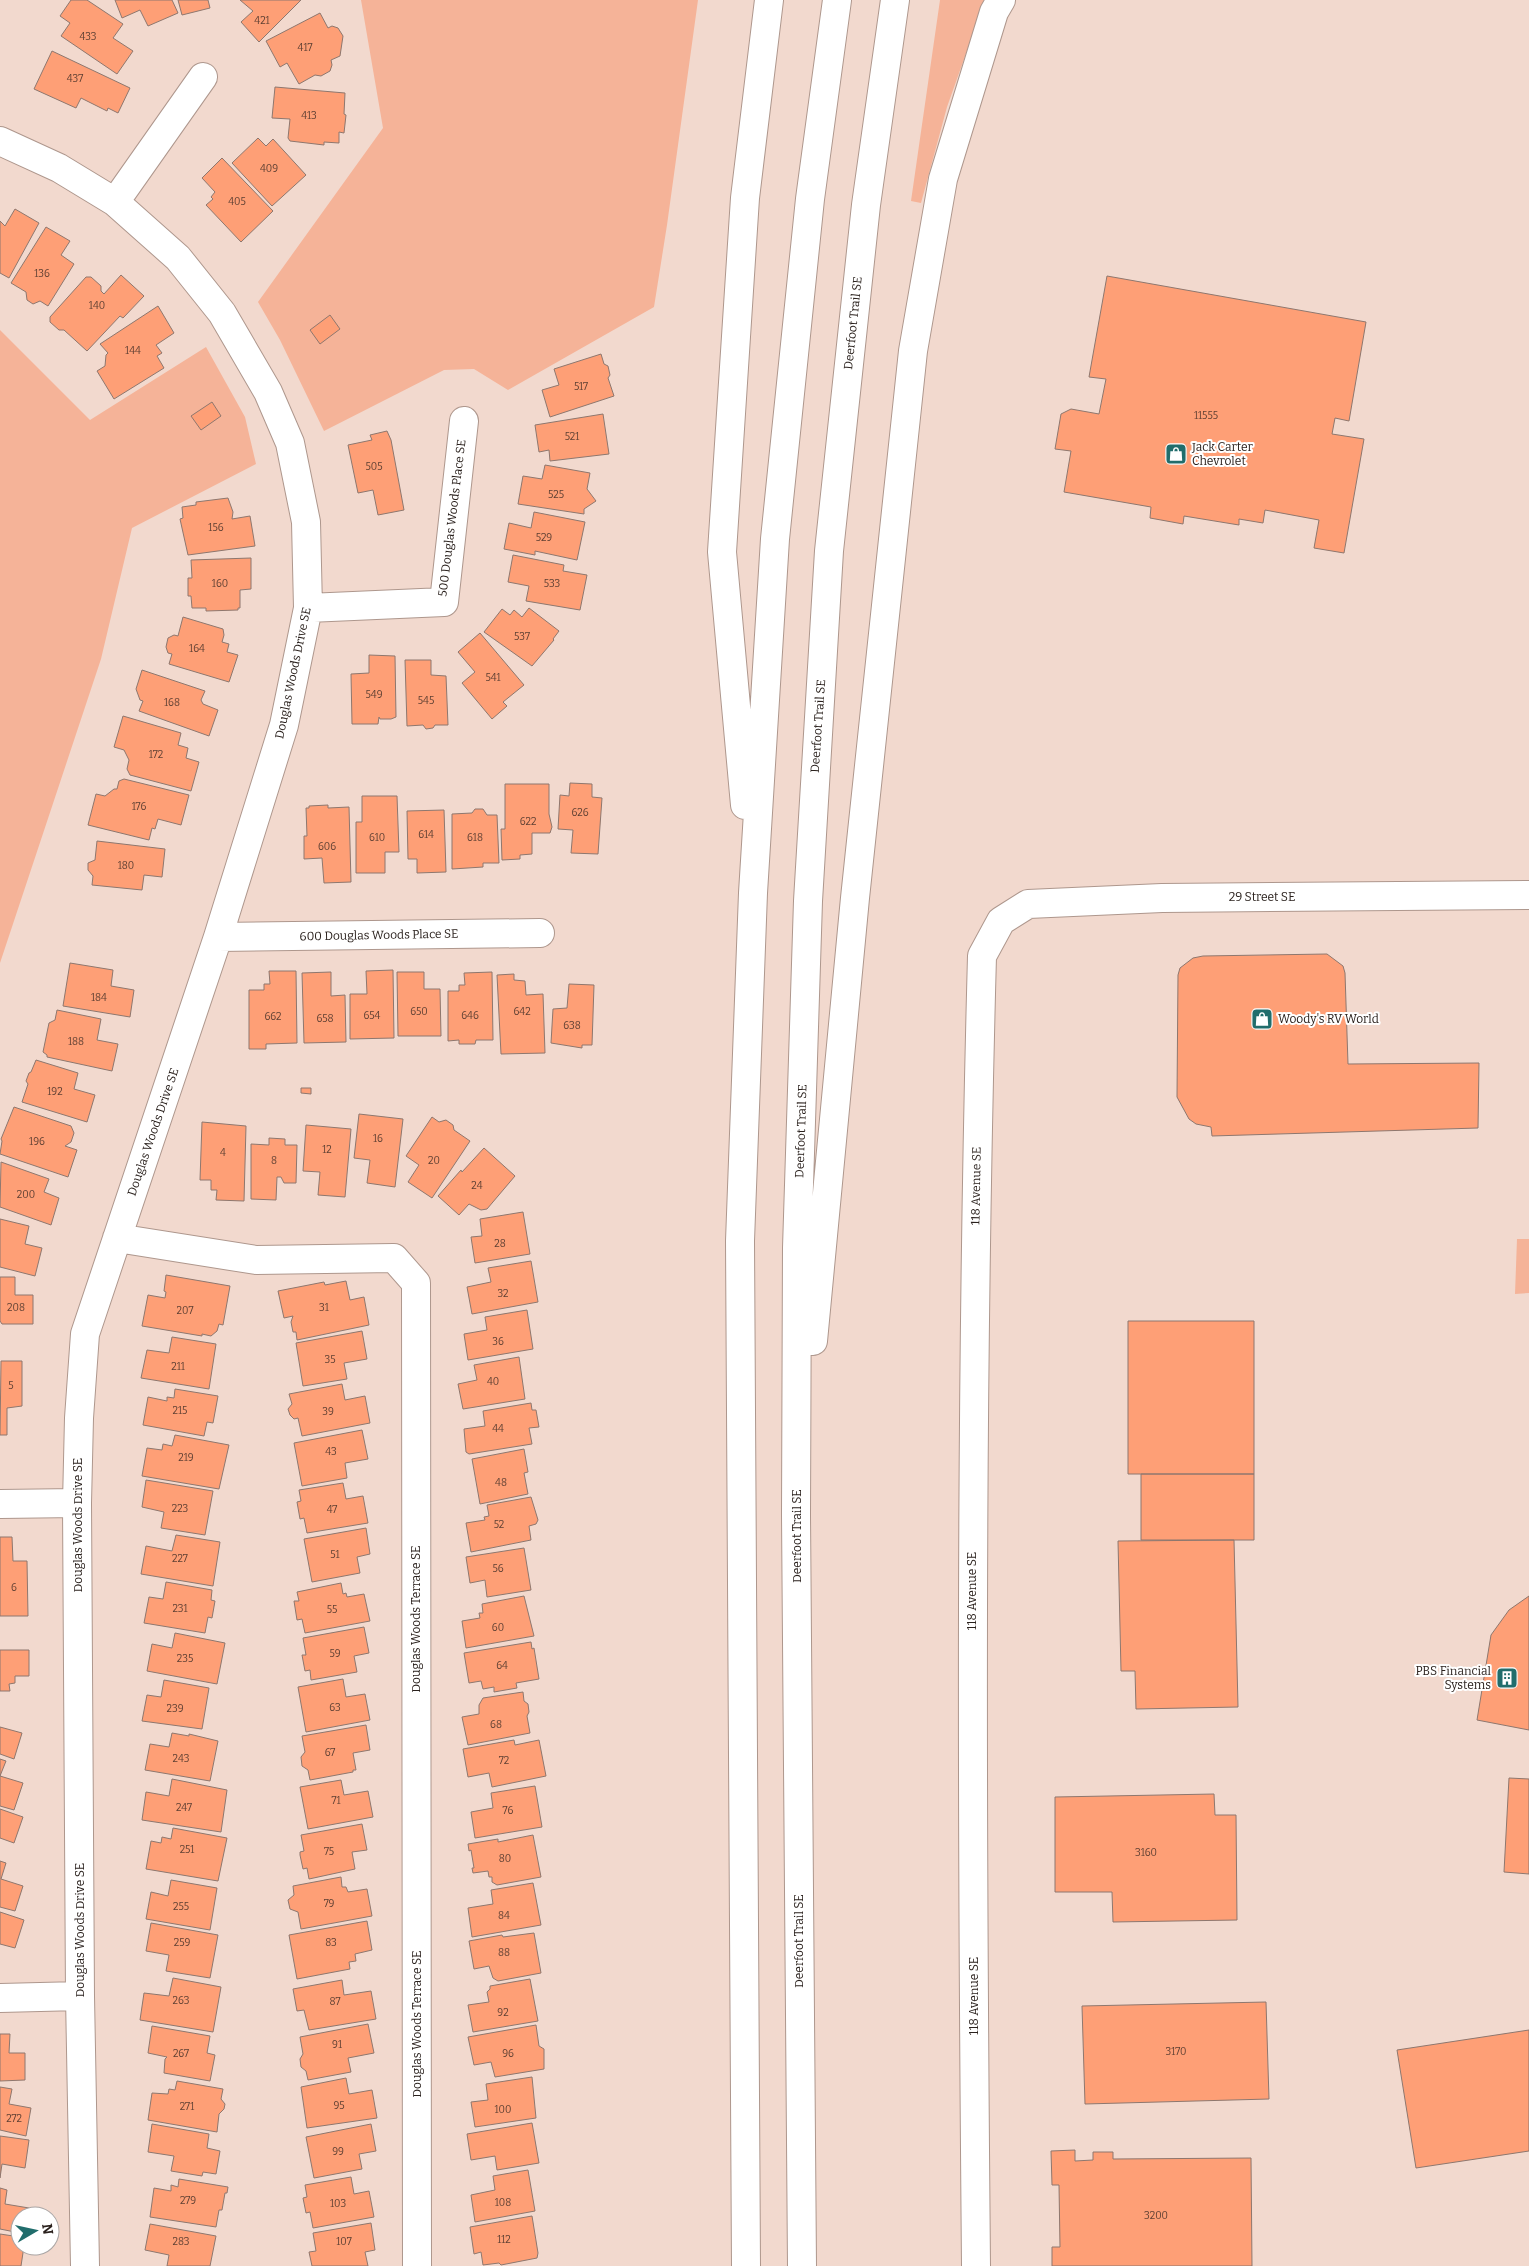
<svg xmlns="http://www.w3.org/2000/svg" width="1529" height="2266" viewBox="0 0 1529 2266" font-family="Bitter,serif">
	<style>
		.green { fill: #f5b398 }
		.building { fill: #fe9f76; stroke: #8e776e }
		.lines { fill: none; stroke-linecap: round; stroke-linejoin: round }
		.minor-casing { stroke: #ae978d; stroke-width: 30 }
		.highway-casing { stroke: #ae978d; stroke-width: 30 }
		.minor { stroke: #fff; stroke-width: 28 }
		.highway { stroke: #fff; stroke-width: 28 }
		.labels { text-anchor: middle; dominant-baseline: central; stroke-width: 4; stroke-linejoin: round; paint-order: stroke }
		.number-label { font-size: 10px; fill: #5f4033 }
		.street-label { font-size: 12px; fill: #2a211d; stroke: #fff }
		.poi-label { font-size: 12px; fill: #2a211d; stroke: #fff; text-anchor: start }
	</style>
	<rect width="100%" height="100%" fill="#f2d9ce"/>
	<!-- green -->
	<path class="green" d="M361 0H698L667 225 654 307 508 390 474 369 444 370 324 431 280 340 258 302 383 128Z
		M940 0H985L947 107 921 203 911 201Z
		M0 330 90 420 206 347 245 417 256 464 132 528 101 659 0 963Z
		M1517 1239H1529V1293L1515 1294Z"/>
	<!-- building -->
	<path class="building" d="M71 0H87L123 24 113 38 133 51 117 74 61 36 70 23 60 16Z
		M115 0H172L178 13 148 26 140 10 122 18Z
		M178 0H208L210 8 182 15Z
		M240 0H301L259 42 241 22 253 11Z
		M320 13 328 28 332 26 338 28 343 36 340 56 331 60 332 65 330 71 321 76 315 75 299 84 287 63 280 67 266 41Z
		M52 51 130 88 118 113 108 108 107 111 81 98 76 108 34 89Z
		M275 87 345 93 344 114 346 115 344 133 339 132V143L324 142V145L290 141 288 138 290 119 272 118Z
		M258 138 266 146 273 139 306 175 272 206 232 163Z
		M222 158 273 211 241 242 206 205 213 199 211 197 215 192 202 178Z
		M15 209 39 223 9 278 0 273V221L5 226Z
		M46 227 70 241 61 255 74 264 48 306 40 301 33 304 27 300 26 292 11 283Z
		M121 275 144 296 123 318 120 316 87 351 64 330H59L50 322V317L86 277H91L101 286V291L104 294Z
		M1107 276 1366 322 1349 421 1335 418 1332 434 1364 439 1344 553 1314 548 1319 520 1265 510 1263 523 1239 519V525L1184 516 1183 524 1150 518 1151 507 1064 492 1071 451 1055 449 1061 414 1071 409 1099 414 1106 379 1089 377Z
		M158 306 174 333 156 345 162 353 157 356 164 368 114 399 97 371 105 366 106 355 108 353 100 344Z
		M330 315 340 329 320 344 310 330Z
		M601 354 604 364 608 366 610 375 608 378 614 396 550 417 542 390 559 385 554 369Z
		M212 402 221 416 201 430 191 416Z
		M603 414 609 454 550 461 549 450 539 452 535 425Z
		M387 431 391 440 404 510 378 515 373 490 358 493 348 445 372 440 370 435Z
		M545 465 590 473 587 489 596 501 584 509V514L518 504 523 476 542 479Z
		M228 498 233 512 232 519 250 516 255 546 188 555 180 519 183 518 182 507 196 505V502Z
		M534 512 585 522 577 560 535 551V555L504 549 509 523 531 528Z
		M513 555 564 565 563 571 587 575 580 610 526 601 529 586 508 582Z
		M251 558V589L240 590V608H238V610L206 611V608H192L191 596H188V578H192L191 560Z
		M529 608 559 631 553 639 554 640 532 666 484 632 502 609 510 615 514 610 522 617Z
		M183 617 223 629 224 635 222 642 229 644 227 652 238 655 229 682 169 664 172 654 168 653 166 647 168 638 174 635 178 636Z
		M480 633 524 685 503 702 507 706 492 719 462 683 475 672 458 652Z
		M369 655 395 656 396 717 391 719H380L379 717 378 724H352L351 674 369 673Z
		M405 660H431V675L446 676 448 725H435L433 728 426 729 423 725 407 726Z
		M142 670 205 691 201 700 203 704 218 710 209 736 139 711 143 701 140 700 136 689Z
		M123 716 181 733 178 745 188 748 186 758 199 762 191 791 130 775 127 769 129 760 124 750 114 747Z
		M124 779 189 795 181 825 158 819 155 829 152 828 149 840 88 825 96 794 105 796 114 789H117L119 781Z
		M570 783 592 784V797L602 798 598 854 571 853 573 830 558 829 560 795 569 796Z
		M505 784H549V814L552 827 550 833H532V854L520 855V859L502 860 501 829H505Z
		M362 796H397L399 852H385V873H356V822H362Z
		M328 805V808L349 807 351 882 324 883 322 858 304 859V836H307L306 808H309V806Z
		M475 809H483L487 815H497L499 863H483V867L452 869V814L472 813Z
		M444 810 446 872 417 873V859H408L407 811Z
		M97 841 165 849 162 877 144 875 142 890 92 885 93 876 88 870V863L95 860Z
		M1327 954 1343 966 1345 973 1348 1064 1479 1063 1478 1128 1212 1136 1211 1127 1196 1124 1189 1119 1177 1097 1178 975 1180 968 1193 958 1203 956Z
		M70 963 113 970 111 986 134 990 130 1017 63 1006Z
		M393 970 394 1038 350 1039V994H367L366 971Z
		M269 971H296L297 1043 266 1044V1049H249V990H264V984H270Z
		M331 972V996L345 995 346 1042 304 1043 302 973Z
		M397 972H424V989H440L441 1036H398Z
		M492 972 493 1040H476L475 1044H459V1040L448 1041V991H459V985H465L464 973Z
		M514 974V980L525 981 526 995 543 994 545 1053 501 1054 497 975Z
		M569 984 594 985 592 1045H582V1048L551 1043 553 1009 567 1008Z
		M57 1010 101 1019 97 1040 118 1044 112 1071 47 1057V1055L43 1052 49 1023 55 1020Z
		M36 1060 78 1073 74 1089 95 1095 87 1122 22 1102 28 1084 26 1081 29 1073 31 1072Z
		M301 1088H311V1094L301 1093Z
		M14 1107 71 1126 74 1133 71 1142 65 1146 77 1150 68 1177 0 1154 2 1141 1 1139Z
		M359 1114 403 1119 395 1187 367 1183 370 1160 354 1158Z
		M432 1117 439 1122 446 1120 453 1125 454 1130 470 1141 432 1198 408 1182 419 1165 406 1156Z
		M202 1122 246 1126 244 1201 216 1200 217 1190H211V1180H200Z
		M306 1125 351 1129 345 1197 318 1195 320 1172 303 1171Z
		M269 1138 285 1139V1145H297L296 1183H284L281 1177H277L276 1200 251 1199V1144L269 1145Z
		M484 1148 515 1176 487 1209 481 1210 469 1204 459 1215 438 1196 461 1170 462 1172Z
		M1 1162 49 1179 44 1192 59 1198 51 1225 0 1207Z
		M523 1212 530 1254 475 1263 471 1237 482 1236 480 1219Z
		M0 1219 29 1226 25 1244 42 1248 35 1276 0 1267Z
		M531 1261 538 1302 472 1314 467 1287 491 1282 488 1268Z
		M166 1275 230 1286 223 1325 219 1324 217 1331 211 1336 202 1334V1336L142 1326 148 1295 165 1298 166 1292 164 1291Z
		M0 1277H15V1295H33V1324H2L0 1321Z
		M346 1281 350 1300 364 1297 369 1325 297 1340 296 1332H293L291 1322 293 1316 284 1318 278 1291 324 1282 325 1285Z
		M527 1310 533 1349 468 1360 464 1334 487 1330 485 1317Z
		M1128 1321H1254V1474H1128Z
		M362 1331 367 1359 344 1363 347 1379 303 1386 296 1343Z
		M172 1337 216 1344 209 1389 141 1378 147 1350 169 1353Z
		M519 1357 525 1399 463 1409 458 1384 477 1380 474 1365Z
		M1 1361H22V1406L7 1408V1435H0Z
		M342 1384 345 1400 365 1396 370 1423 302 1436 298 1418 294 1419 290 1415 288 1409 292 1404 289 1394Z
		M175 1389 218 1396 213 1423 207 1422 204 1436 143 1425 148 1397 167 1401V1397L174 1398Z
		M531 1403 532 1410H536L539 1427 529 1428 532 1444 469 1454 466 1452 464 1429 485 1426 483 1411Z
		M362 1430 368 1459 345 1463 347 1478 302 1486 294 1443Z
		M175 1435 229 1445 219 1489 142 1476 147 1448 162 1450 163 1444 172 1446Z
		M524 1449 528 1472 524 1473 528 1494 480 1504 472 1459Z
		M1141 1474H1254V1540H1141Z
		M146 1480 213 1491 205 1535 161 1528 164 1512 142 1507Z
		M343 1483 346 1499 363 1496 368 1523 307 1533 304 1518 300 1519 297 1502 301 1501 299 1490Z
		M531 1497 538 1520 536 1524 529 1526 531 1540 471 1552 466 1523 485 1520 484 1517 489 1516 487 1505Z
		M366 1528 370 1554 357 1557 360 1573 312 1582 304 1539Z
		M176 1535 220 1542 213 1586 141 1574 146 1546 172 1551Z
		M0 1537H12L13 1561H27L28 1616H0Z
		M1234 1540 1238 1707 1136 1709 1135 1671H1121L1118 1541Z
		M524 1548 531 1590 487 1597 485 1580 470 1583 466 1557Z
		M166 1582 212 1590 211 1600 215 1601 212 1618 208 1617 205 1633 144 1623 149 1597 163 1599Z
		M341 1583 343 1594 346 1593 347 1597 364 1594 370 1621 305 1633 302 1619 297 1620 294 1601H299L297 1592Z
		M524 1596 534 1636 466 1648 462 1621 480 1618 479 1613H483L482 1604Z
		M1529 1596V1730L1477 1720 1491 1635 1509 1610Z
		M364 1627 369 1653 354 1656 357 1672 311 1680 310 1670 305 1671 302 1655H306L303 1638Z
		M175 1633 225 1643 217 1684 147 1671 152 1644 172 1648Z
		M531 1642 532 1649 534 1648 539 1679 516 1683 517 1688 494 1692V1687L483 1689 481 1681 469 1683 464 1653Z
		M0 1650H29V1676H15V1683L9 1684 10 1691H0Z
		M343 1679 346 1697 365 1694 370 1720 306 1732 298 1687Z
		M164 1680 209 1688 202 1729 142 1721 147 1695 161 1697Z
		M523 1692 524 1701 528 1704 529 1712 527 1716 530 1733 468 1745 462 1717 479 1714V1705L483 1698Z
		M366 1725 370 1750 353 1753 356 1770H353V1772L310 1780 308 1770 302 1766 301 1757 305 1752 302 1736Z
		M0 1727 22 1733 14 1759 0 1754Z
		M172 1733 189 1736V1734L218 1741 210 1781 145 1770 150 1744 169 1747Z
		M514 1740 515 1745 539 1740 546 1776 492 1787 489 1773 468 1777 463 1749Z
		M0 1759 6 1761 0 1776 23 1783 14 1810 0 1806Z
		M1509 1778 1529 1779V1874L1504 1872Z
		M172 1779 227 1790 221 1832 142 1820 146 1792 169 1796Z
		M341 1780 344 1795 368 1791 373 1817 308 1829 300 1787Z
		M535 1786 542 1827 475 1838 471 1812 493 1808 491 1793Z
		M1214 1794 1215 1815H1236L1237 1920 1113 1922 1112 1892H1055V1797Z
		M0 1809 23 1817 14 1843 0 1838Z
		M362 1824 367 1850 352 1852 355 1869 309 1879 307 1868 303 1869 300 1855V1852L304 1851 301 1835Z
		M173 1828 227 1838 218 1881 146 1869 151 1841 161 1843 162 1837 171 1839Z
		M533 1835 541 1877 497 1885 492 1882V1877H489L488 1871 473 1873 472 1868H474L471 1850 469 1851 468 1844 498 1839V1842Z
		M0 1861 6 1863 1 1879 23 1886 15 1911 0 1907Z
		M341 1877 342 1887H346L348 1892 367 1889 372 1916 301 1929 298 1912 290 1909 288 1900 294 1895 293 1886Z
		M171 1880 217 1888 210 1930 146 1919 151 1892 168 1896Z
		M533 1883 541 1925 472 1937 468 1908 493 1904 491 1890Z
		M0 1912 24 1920 15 1948 0 1944Z
		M367 1921 372 1950 355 1954 356 1961 349 1962 350 1969 297 1979 289 1935Z
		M151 1923 218 1935 210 1978 166 1971 169 1955 146 1951Z
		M534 1933 541 1973 498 1981 493 1978 489 1966 474 1969 469 1941 502 1935 503 1937Z
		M173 1978 221 1987 213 2032 140 2020 144 1993 169 1996Z
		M530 1979 538 2021 473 2032 468 2005 489 2002 487 1992 490 1989V1986Z
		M342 1980 344 1995 371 1991 376 2019 309 2030 304 2010 297 2011 293 1989Z
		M1266 2002 1269 2099 1085 2104 1082 2006Z
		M368 2024 374 2053 348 2058 351 2072 308 2080 306 2071 301 2067 300 2059 303 2054 300 2037Z
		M536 2025 539 2046 544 2049V2069L495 2077 491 2062 474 2065 468 2037Z
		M152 2026 210 2036 207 2053 215 2055 210 2081 164 2073 165 2059 167 2057 148 2053Z
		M1529 2030V2151L1416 2168 1397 2050Z
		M0 2034H10L9 2053H25V2080L0 2081Z
		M532 2077 536 2118 475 2127 471 2102 488 2100 486 2084Z
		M346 2078 349 2094 372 2090 377 2118 307 2128 301 2087Z
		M177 2081 223 2089 221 2099 225 2104 224 2109 219 2114 217 2132 148 2120 152 2093 168 2094 169 2089 175 2090Z
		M0 2087 12 2089 9 2104 31 2108 26 2136 0 2130Z
		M532 2123 539 2163 497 2170 495 2156 471 2160 467 2134Z
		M152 2124 209 2134 207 2148 220 2151 216 2174 203 2172 202 2176 171 2171 174 2156 148 2152Z
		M371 2124 376 2151 359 2154 362 2169 314 2178 306 2137Z
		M0 2136 29 2140 25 2168 2 2164 0 2178Z
		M1075 2150V2161L1093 2160V2152H1113V2159L1251 2158 1252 2266H1052V2247H1060L1059 2185H1052L1051 2151Z
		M528 2170 535 2211 475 2222 471 2195 495 2190 493 2176Z
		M351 2177 354 2194 369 2191 374 2217 313 2228 310 2212 306 2213 303 2198 307 2197 305 2185Z
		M179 2179 228 2187 227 2193H225L222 2210H219L216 2227 150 2217 154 2188 171 2191V2185L178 2187Z
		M0 2188 7 2190 5 2204 29 2208 27 2216H20V2233L0 2229Z
		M532 2216 538 2253 537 2258 501 2265 499 2263 483 2265 481 2252 474 2254 470 2227Z
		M371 2223 375 2250 365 2252 368 2266H312L309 2252 316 2251 313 2233Z
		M150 2224 216 2236 210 2266H167L169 2255 145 2250Z
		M0 2234 20 2237V2246H24L21 2266H0Z"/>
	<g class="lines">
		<!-- minor casing -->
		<g class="minor-casing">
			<path id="minor" d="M0 141 59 168 115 202 178 258 222 313 268 392 290 443 306 522 308 608 284 725 218 937 85 1334 79 1418 77 1503 80 1996 85 2266
				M115 202 203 77
				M308 608 444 602 464 421
				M218 937 540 933
				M117 1238 256 1260 394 1258 416 1283 417 2266
				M0 1504 77 1503
				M0 1998 80 1996
				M976 2266C972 1829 970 1393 982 956L1001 921 1028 904 1162 898 1529 895"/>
		</g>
		<!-- highway casing -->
		<g class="highway-casing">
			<path id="highway" d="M745 805 722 552 745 198 769 0
				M813 1341 855 898 913 351 943 179 994 12 1001 0
				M746 2266 740 1241 753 893 775 539 810 199 837 0
				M802 2266 796 1515 797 1248 808 901 829 551 866 205 895 0"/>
		</g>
		<!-- minor -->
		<use href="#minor" class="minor"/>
		<!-- highway -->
		<use href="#highway" class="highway"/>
	</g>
	<!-- icons -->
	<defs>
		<g id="shop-square" transform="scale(1.125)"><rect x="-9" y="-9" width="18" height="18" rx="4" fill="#216d6c" stroke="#fff"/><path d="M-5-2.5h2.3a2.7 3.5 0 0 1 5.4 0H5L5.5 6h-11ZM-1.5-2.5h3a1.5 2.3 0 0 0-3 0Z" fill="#fff"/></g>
		<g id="building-square" transform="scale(1.125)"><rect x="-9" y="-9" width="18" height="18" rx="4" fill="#216d6c" stroke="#fff"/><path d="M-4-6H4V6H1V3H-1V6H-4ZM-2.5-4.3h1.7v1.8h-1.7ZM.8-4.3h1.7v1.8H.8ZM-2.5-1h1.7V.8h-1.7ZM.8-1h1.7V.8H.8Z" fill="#fff"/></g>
	</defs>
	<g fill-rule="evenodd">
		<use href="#shop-square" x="1176" y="454"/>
		<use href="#shop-square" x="1262" y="1019"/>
		<use href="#building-square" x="1507" y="1678"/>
	</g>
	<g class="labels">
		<!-- number labels -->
		<g class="number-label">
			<text x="262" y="21">421</text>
			<text x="88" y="37">433</text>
			<text x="305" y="48">417</text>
			<text x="75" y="79">437</text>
			<text x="309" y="116">413</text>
			<text x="269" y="169">409</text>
			<text x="237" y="202">405</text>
			<text x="42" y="274">136</text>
			<text x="97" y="306">140</text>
			<text x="133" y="351">144</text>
			<text x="581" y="387">517</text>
			<text x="1206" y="416">11555</text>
			<text x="572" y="437">521</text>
			<text x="374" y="467">505</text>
			<text x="556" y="495">525</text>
			<text x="216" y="528">156</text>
			<text x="544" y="538">529</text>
			<text x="220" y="584">160</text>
			<text x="552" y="584">533</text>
			<text x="522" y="637">537</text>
			<text x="197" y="649">164</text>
			<text x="493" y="678">541</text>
			<text x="374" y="695">549</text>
			<text x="426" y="701">545</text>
			<text x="172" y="703">168</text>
			<text x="156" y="755">172</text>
			<text x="139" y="807">176</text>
			<text x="580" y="813">626</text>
			<text x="528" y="822">622</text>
			<text x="426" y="835">614</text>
			<text x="377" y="838">610</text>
			<text x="475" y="838">618</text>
			<text x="327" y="847">606</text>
			<text x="126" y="866">180</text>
			<text x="99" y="998">184</text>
			<text x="419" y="1012">650</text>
			<text x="522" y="1012">642</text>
			<text x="372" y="1016">654</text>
			<text x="470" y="1016">646</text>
			<text x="273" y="1017">662</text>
			<text x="325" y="1019">658</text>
			<text x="572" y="1026">638</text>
			<text x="76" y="1042">188</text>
			<text x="55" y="1092">192</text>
			<text x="378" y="1139">16</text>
			<text x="37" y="1142">196</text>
			<text x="327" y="1150">12</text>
			<text x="223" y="1153">4</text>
			<text x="274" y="1161">8</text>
			<text x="434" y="1161">20</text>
			<text x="477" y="1186">24</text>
			<text x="26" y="1195">200</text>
			<text x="500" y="1244">28</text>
			<text x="503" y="1294">32</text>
			<text x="16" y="1308">208</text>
			<text x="324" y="1308">31</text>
			<text x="185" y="1311">207</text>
			<text x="498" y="1342">36</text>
			<text x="330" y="1360">35</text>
			<text x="178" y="1367">211</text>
			<text x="493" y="1382">40</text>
			<text x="11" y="1386">5</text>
			<text x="180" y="1411">215</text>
			<text x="328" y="1412">39</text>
			<text x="498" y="1429">44</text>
			<text x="331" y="1452">43</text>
			<text x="186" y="1458">219</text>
			<text x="501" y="1483">48</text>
			<text x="180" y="1509">223</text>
			<text x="332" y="1510">47</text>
			<text x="499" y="1525">52</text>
			<text x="335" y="1555">51</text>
			<text x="180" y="1559">227</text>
			<text x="498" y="1569">56</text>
			<text x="14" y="1588">6</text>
			<text x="180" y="1609">231</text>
			<text x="332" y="1610">55</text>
			<text x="498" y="1628">60</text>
			<text x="335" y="1654">59</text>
			<text x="185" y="1659">235</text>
			<text x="502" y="1666">64</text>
			<text x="335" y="1708">63</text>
			<text x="175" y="1709">239</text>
			<text x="496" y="1725">68</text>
			<text x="330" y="1753">67</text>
			<text x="181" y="1759">243</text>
			<text x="504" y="1761">72</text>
			<text x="336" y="1801">71</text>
			<text x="184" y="1808">247</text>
			<text x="508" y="1811">76</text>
			<text x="187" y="1850">251</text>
			<text x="329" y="1852">75</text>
			<text x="1146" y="1853">3160</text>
			<text x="505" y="1859">80</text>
			<text x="329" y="1904">79</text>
			<text x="181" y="1907">255</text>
			<text x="504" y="1916">84</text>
			<text x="182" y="1943">259</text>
			<text x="331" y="1943">83</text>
			<text x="504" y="1953">88</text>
			<text x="181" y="2001">263</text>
			<text x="335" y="2002">87</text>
			<text x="503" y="2013">92</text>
			<text x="337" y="2045">91</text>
			<text x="1176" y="2052">3170</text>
			<text x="181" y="2054">267</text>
			<text x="508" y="2054">96</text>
			<text x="339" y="2106">95</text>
			<text x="187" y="2107">271</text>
			<text x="503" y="2110">100</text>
			<text x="14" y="2119">272</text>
			<text x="338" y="2152">99</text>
			<text x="188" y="2201">279</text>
			<text x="503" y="2203">108</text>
			<text x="338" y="2204">103</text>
			<text x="1156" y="2216">3200</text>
			<text x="504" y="2240">112</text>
			<text x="181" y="2242">283</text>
			<text x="344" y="2242">107</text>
		</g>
		<!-- street labels -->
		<g class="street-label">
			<text transform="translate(853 323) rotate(-84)">Deerfoot Trail SE</text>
			<text transform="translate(452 518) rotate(-83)">500 Douglas Woods Place SE</text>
			<text transform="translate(293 673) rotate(-78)">Douglas Woods Drive SE</text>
			<text transform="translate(818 726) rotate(-86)">Deerfoot Trail SE</text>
			<text x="1262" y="897">29 Street SE</text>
			<text transform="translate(379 935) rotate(-1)">600 Douglas Woods Place SE</text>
			<text transform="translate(801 1131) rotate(-88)">Deerfoot Trail SE</text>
			<text transform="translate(153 1132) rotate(-71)">Douglas Woods Drive SE</text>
			<text transform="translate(976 1186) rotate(-89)">118 Avenue SE</text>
			<text transform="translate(78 1525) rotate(-90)">Douglas Woods Drive SE</text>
			<text transform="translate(797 1536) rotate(-90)">Deerfoot Trail SE</text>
			<text transform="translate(972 1591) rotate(-90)">118 Avenue SE</text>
			<text transform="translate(416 1619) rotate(-90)">Douglas Woods Terrace SE</text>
			<text transform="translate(80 1930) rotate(-90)">Douglas Woods Drive SE</text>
			<text transform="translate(799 1941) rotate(-90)">Deerfoot Trail SE</text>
			<text transform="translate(974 1996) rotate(-90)">118 Avenue SE</text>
			<text transform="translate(417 2024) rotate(-90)">Douglas Woods Terrace SE</text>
		</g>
		<!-- poi labels -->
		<g class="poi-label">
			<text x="1192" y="447">Jack Carter<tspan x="1192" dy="14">Chevrolet</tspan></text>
			<text x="1278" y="1019">Woody's RV World</text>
			<text x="1491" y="1671" text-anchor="end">PBS Financial<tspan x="1491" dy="14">Systems</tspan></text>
		</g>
	</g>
	<!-- north arrow -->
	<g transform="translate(35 2231) rotate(81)"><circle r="24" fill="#ffffff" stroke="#aaa6a5"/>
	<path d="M0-4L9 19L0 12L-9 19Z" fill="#216d6c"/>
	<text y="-8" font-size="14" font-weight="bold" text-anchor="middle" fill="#2a211d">N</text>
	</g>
</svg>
